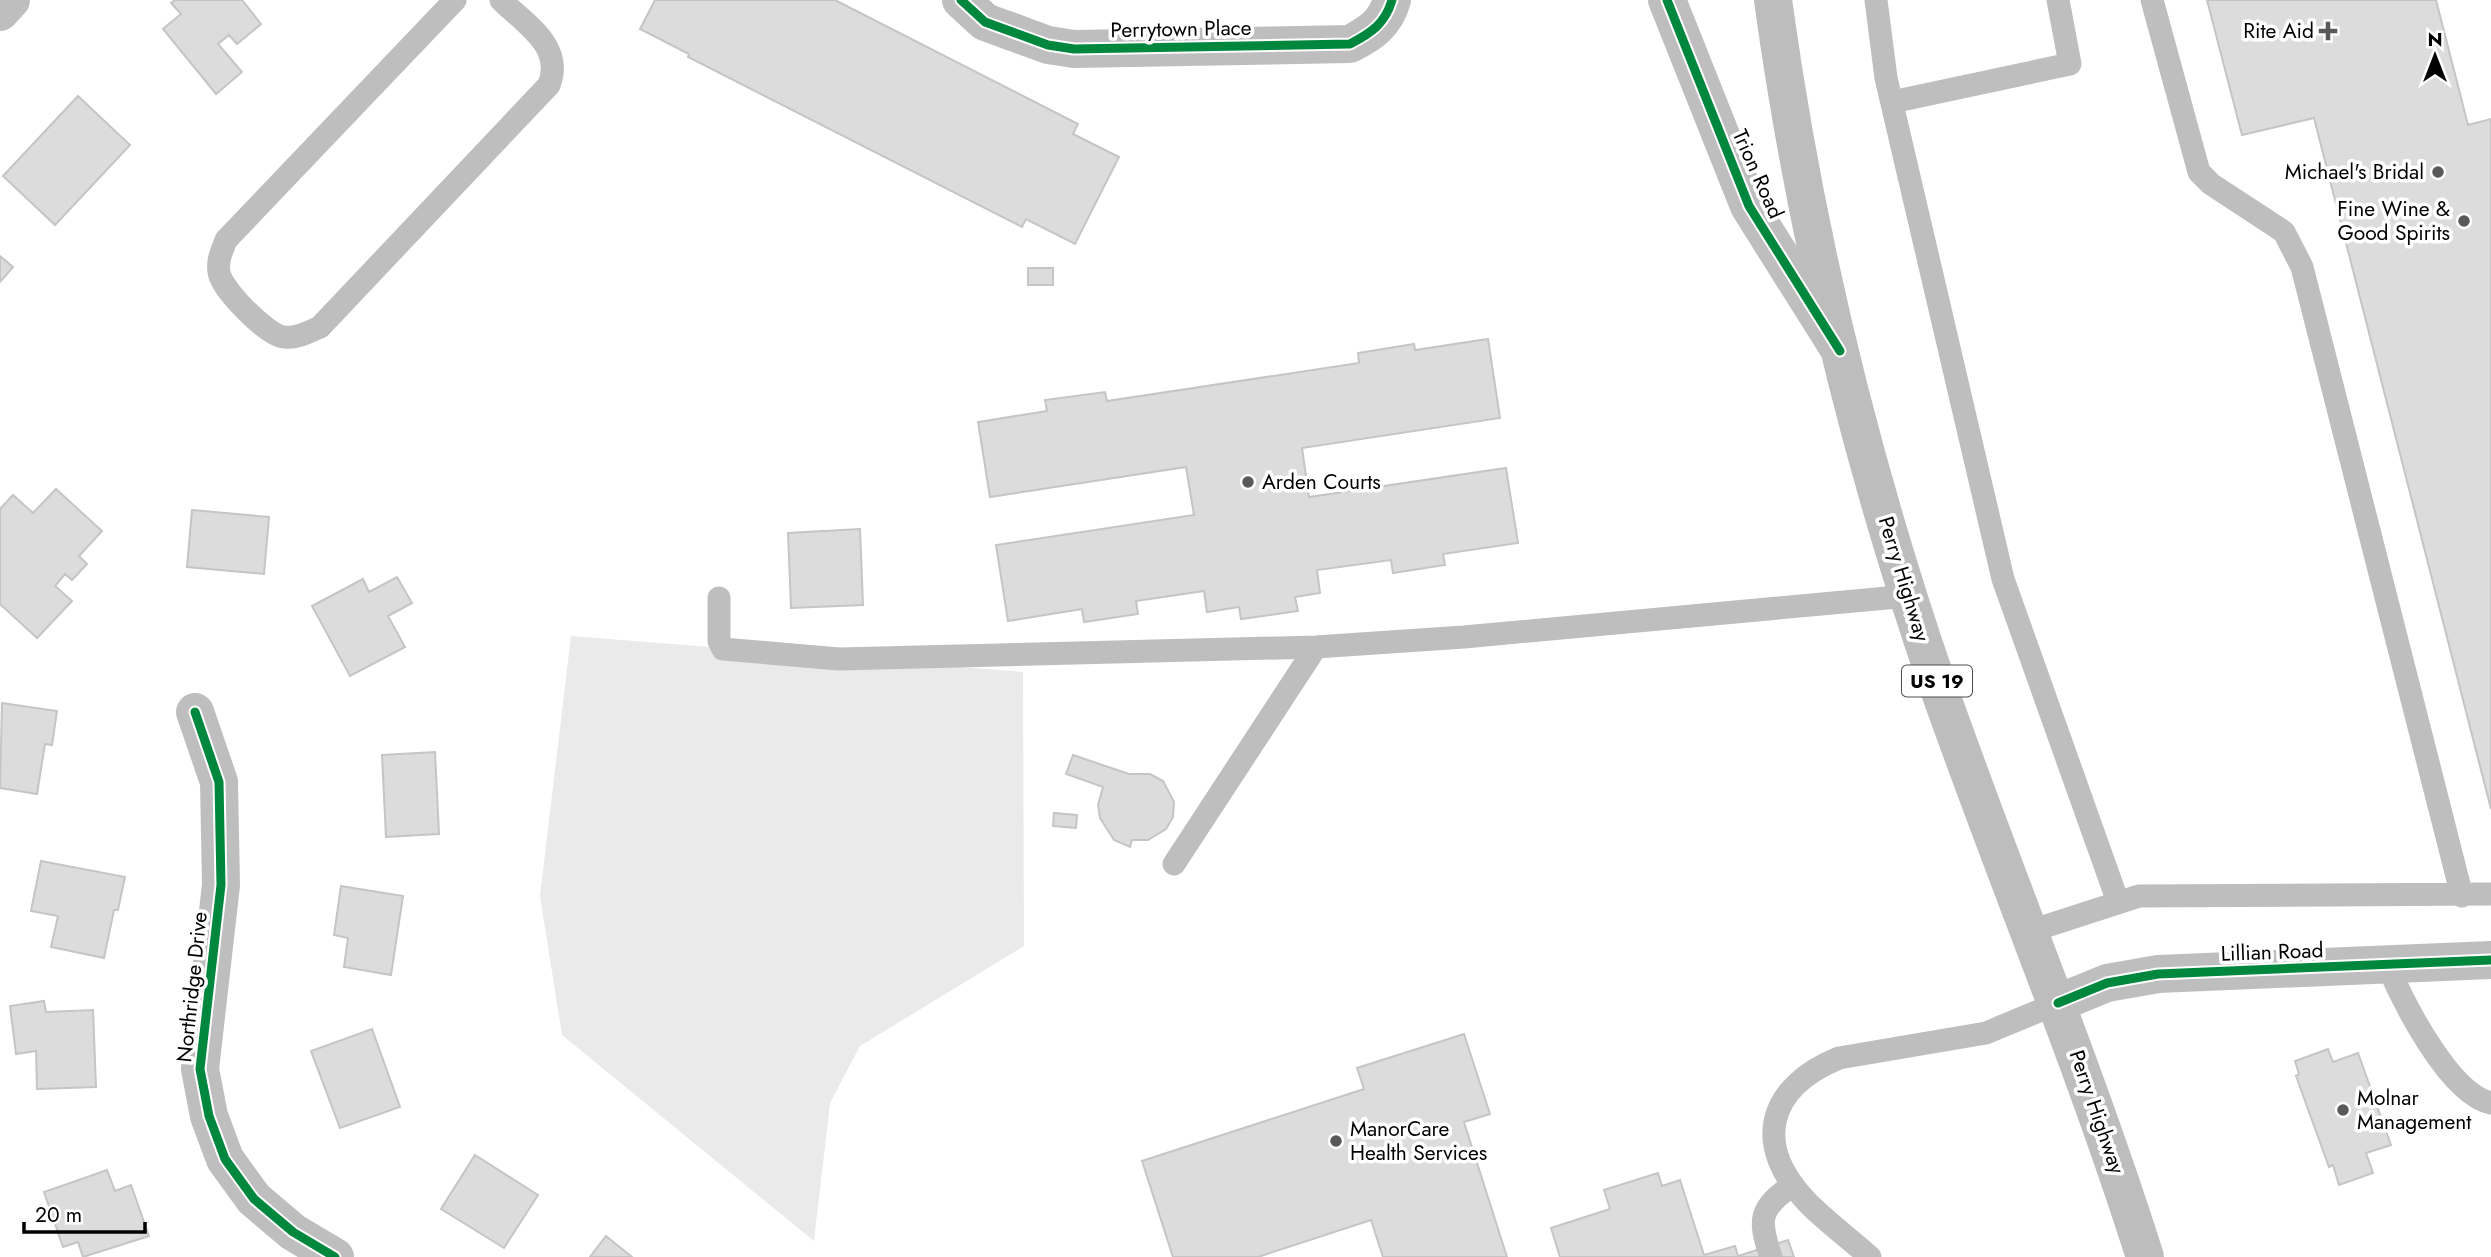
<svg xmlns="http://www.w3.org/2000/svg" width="2491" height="1257" viewBox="0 0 2491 1257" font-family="Jost,sans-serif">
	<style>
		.green { fill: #eaeaea }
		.building { fill: #dcdcdc; stroke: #c5c5c5; stroke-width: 2 }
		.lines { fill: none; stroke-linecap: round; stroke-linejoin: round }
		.lane { stroke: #bebebe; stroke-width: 23 }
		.street { stroke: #bebebe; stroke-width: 38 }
		.primary { stroke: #bdbdbd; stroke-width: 38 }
		.cycleway-casing { stroke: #fff; stroke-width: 13 }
		.cycleway { stroke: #00873e; stroke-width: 9 }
		.poi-dot { fill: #595959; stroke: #fff; stroke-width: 2.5 }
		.labels { text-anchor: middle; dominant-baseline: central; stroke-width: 7; stroke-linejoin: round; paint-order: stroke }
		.shield { fill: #fff; stroke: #4c4c4c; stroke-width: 2 }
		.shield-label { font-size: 19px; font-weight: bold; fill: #000 }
		.street-label { font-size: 21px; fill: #000; stroke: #fff }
		.poi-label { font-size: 21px; fill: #000; stroke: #fff; text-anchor: end }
	</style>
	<rect width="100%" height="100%" fill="#fff"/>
	<!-- green -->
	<path class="green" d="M571 636 1023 672 1024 946 860 1046 830 1103 814 1241 562 1035 540 896Z"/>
	<!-- building -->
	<path class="building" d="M175 0H242L261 24 237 44 229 35 218 44 242 72 216 94 163 29 181 14 171 3Z
		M655 0H835L1078 124 1073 134 1119 157 1075 244 1026 219 1022 227 688 57 689 54 640 29Z
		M2207 0H2436L2468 125 2491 119V809L2314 118 2242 135Z
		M78 96 130 145 55 225 3 176Z
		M0 256 13 267 0 282Z
		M1028 268H1053V285H1028Z
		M1488 339 1500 418 1302 448 1309 497 1506 468 1518 543 1443 554 1445 565 1393 573 1391 560 1317 570 1320 593 1295 597 1298 611 1241 619 1239 607 1207 612 1204 591 1136 601 1138 614 1084 622 1082 609 1008 621 996 545 1194 515 1186 467 990 497 978 422 1047 411 1045 400 1105 392 1107 401 1359 363 1358 353 1414 344 1415 350Z
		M56 489 102 531 79 556 87 564 72 580 65 574 55 586 72 601 37 638 0 604V509L13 495 33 513Z
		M192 510 269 517 264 574 187 567Z
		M860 529 863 605 791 608 788 533Z
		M397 577 412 603 388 616 405 647 350 676 312 606 363 579 369 592Z
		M2 703 57 711 52 745 45 744 37 794 0 788Z
		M435 752 439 834 386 837 382 755Z
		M1073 755 1129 774H1150L1163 781 1174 802 1173 817 1166 829 1148 840H1132L1130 847 1114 840 1100 818 1098 805 1103 787 1066 774Z
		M1054 813 1077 815 1076 828 1053 826Z
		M41 861 125 877 118 910H114L104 958 51 947 58 916 31 911Z
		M341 886 403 896 391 975 344 967 348 938 334 935Z
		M44 1001 46 1012 93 1010 96 1087 37 1089 36 1051 16 1054 10 1006Z
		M372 1029 400 1107 340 1128 311 1051Z
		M1464 1034 1490 1114 1464 1122 1507 1257H1383L1371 1220 1258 1257H1173L1142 1161 1364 1089 1357 1068Z
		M2328 1049 2333 1062 2358 1053 2391 1145 2366 1153 2373 1173 2339 1185 2333 1165 2329 1167 2296 1076 2299 1074 2295 1061Z
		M475 1155 538 1195 504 1248 441 1209Z
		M107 1170 115 1191 131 1185 149 1236 83 1257 78 1242 63 1247 44 1192Z
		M1658 1173 1662 1186 1680 1180 1704 1255 1735 1246 1738 1256 1788 1240 1794 1257H1560L1551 1228 1610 1209 1604 1190Z
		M606 1236 632 1257H590Z"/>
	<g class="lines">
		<!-- lane -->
		<path class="lane" d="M455 0 226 240C222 251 217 260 219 272 221 289 266 334 283 337 296 339 309 332 320 327L549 85C564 46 526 25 501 0
			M1876 0 1886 78 2003 579 2118 902
			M2152 0 2199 172 2211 184 2284 232 2302 267 2462 896
			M1892 102 2070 64 2058 0
			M719 598V641L723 649 839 659 1316 647 1464 637 1909 596
			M1174 864 1316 647
			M2031 931 2139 896 2491 894
			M2387 964C2403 1002 2449 1094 2491 1103
			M1771 1257C1758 1219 1759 1208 1793 1185
			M1870 1257C1850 1239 1828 1223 1809 1204 1752 1146 1766 1088 1839 1058L1986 1033 2058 1003"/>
		<!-- street -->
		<path class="street" d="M961 0 985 22 1048 45 1074 49 1350 44C1371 33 1385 24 1392 0
			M1667 0 1749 206 1837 346
			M0 12 11 0
			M195 712 219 782 221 885 200 1069 209 1116 225 1159 254 1199 293 1232 335 1257
			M2058 1003 2107 983 2158 974 2491 960"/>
		<!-- primary -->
		<path class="primary" d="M1773 0C1805 233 1861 463 1938 686 2005 877 2084 1064 2145 1257"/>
		<!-- cycleway casing -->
		<g class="cycleway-casing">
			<path id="cycleway" d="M961 0 985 22 1048 45 1074 49 1350 44C1371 33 1385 24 1392 0
				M1667 0 1749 206 1840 351
				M195 712 219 782 221 885 200 1069 209 1116 225 1159 254 1199 293 1232 335 1257
				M2058 1003 2107 983 2158 974 2491 960"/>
		</g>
		<!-- cycleway -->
		<use href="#cycleway" class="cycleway"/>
	</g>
	<!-- markers -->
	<g class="poi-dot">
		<path d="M2324.5 20.5h7v7h7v7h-7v7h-7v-7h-7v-7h7z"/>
		<circle cx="2438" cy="172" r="7"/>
		<circle cx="2464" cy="221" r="7"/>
		<circle cx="1248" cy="482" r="7"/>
		<circle cx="2343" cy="1110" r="7"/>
		<circle cx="1336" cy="1141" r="7"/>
	</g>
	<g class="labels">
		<!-- shield labels -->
		<rect class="shield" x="1902" y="665.5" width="70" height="31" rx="5"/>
		<g class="shield-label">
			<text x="1937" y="681">US 19</text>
		</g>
		<!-- street labels -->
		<g class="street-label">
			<text transform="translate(1181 29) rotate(-1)">Perrytown Place</text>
			<text transform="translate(1758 174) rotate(66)">Trion Road</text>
			<text transform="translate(1904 579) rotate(73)">Perry Highway</text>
			<text transform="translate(2272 952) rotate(-2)">Lillian Road</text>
			<text transform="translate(192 987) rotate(-84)">Northridge Drive</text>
			<text transform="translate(2097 1112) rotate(71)">Perry Highway</text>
		</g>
		<!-- poi labels -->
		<g class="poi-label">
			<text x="2314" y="31">Rite Aid</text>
			<text x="2424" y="172">Michael's Bridal</text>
			<text x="2450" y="209">Fine Wine &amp;<tspan x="2450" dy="24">Good Spirits</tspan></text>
			<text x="1262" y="482" text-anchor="start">Arden Courts</text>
			<text x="2357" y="1098" text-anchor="start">Molnar<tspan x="2357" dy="24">Management</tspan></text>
			<text x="1350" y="1129" text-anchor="start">ManorCare<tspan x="1350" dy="24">Health Services</tspan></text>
		</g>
	</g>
	<!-- north arrow -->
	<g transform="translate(2435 56)" stroke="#ffffff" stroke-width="5" paint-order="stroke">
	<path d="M0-5L12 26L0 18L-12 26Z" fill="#000000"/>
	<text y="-10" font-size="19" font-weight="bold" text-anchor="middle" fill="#000000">N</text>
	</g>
	<!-- scale -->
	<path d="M24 1222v10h121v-10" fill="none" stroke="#000000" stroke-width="3.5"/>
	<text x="35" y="1222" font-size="21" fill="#000000" stroke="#ffffff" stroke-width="5" paint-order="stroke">20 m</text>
</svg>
